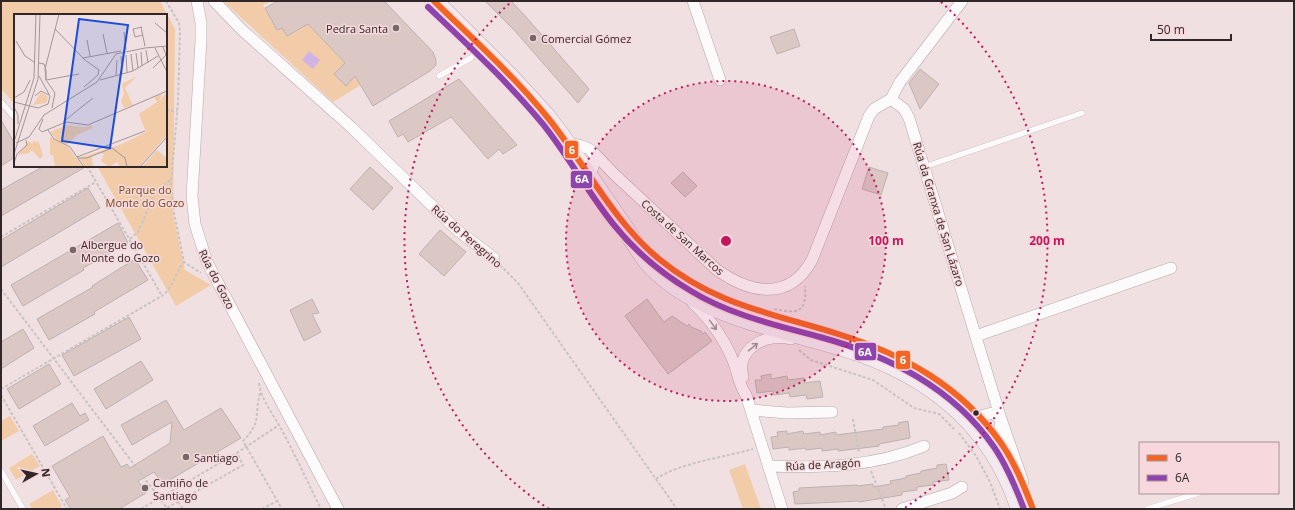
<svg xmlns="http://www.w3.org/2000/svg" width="1295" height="510" viewBox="0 0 1295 510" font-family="'Open Sans',sans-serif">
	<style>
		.green { fill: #f2cca9 }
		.water { fill: #d2b3e6 }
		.building { fill: #dbc8c5; stroke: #bdb1b0 }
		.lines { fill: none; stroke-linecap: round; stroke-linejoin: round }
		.lane-casing { stroke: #b5a9aa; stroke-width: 6 }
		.street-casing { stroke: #b5a9aa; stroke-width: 12 }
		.primary-casing { stroke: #bfacb5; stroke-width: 19 }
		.path { stroke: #c9c3c3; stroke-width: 2; stroke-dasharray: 3 2; stroke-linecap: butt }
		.lane { stroke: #fdfafb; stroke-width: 5.5 }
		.street { stroke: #fdfafb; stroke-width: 11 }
		.primary { stroke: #f3eaef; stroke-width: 18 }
		.bus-1-casing { stroke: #f7d9dd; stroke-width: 9 }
		.bus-2-casing { stroke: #f7d9dd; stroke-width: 9 }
		.bus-1 { stroke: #f26522; stroke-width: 6 }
		.bus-2 { stroke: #8e44ad; stroke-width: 6 }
		.oneway { stroke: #a29b9c }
		.ring { fill: none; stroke: #c2185b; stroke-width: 2; stroke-dasharray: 2 4 }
		.poi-dot { fill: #746869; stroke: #f7d9dd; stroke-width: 1.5 }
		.bus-dot { fill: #322728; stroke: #f7d9dd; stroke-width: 1.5 }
		.labels { text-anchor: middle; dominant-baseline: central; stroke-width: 3; stroke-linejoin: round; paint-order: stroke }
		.poi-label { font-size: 11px; fill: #322728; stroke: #f7d9dd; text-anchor: start }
		.park-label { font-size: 11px; fill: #754e1f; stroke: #f7d9dd }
		.street-label { font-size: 11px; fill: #322728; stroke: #f7d9dd }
		.inset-road { fill: none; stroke: #a49698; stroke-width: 1 }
		.view { fill: #1d4ed8; fill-opacity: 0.15; stroke: #1d4ed8; stroke-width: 2 }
		.inset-edge { fill: none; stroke: #322728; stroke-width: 2 }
		.centre { fill: #c2185b; stroke: #f7d9dd; stroke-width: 2 }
		.ring-label { font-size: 12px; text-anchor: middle; font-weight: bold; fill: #c2185b; stroke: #f7d9dd; stroke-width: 3; stroke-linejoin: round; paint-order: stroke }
		.line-badge { stroke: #f7d9dd; stroke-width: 1.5 }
		.badge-label { font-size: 11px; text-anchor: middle; font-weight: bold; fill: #fff }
	</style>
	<rect width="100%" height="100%" fill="#f0e0e2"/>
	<!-- green -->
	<path class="green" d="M1 1H160L175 29 173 214 185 270 211 285 176 306 97 166H166V15H15V104L1 89Z
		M223 1H271L263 5 277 30 282 28 287 36 308 24 364 83 333 102Z
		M10 416 19 431 1 441V421Z
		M32 454 40 466 16 480 9 468Z
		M745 464 761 509H743L729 470Z
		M53 490 62 506 56 509H33L29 504Z"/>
	<!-- water -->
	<path class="water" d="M309 51 320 60 313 69 302 60Z"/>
	<!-- building -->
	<path class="building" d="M278 1H384L433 52 436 60V65L430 71 373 106 355 76 346 86 334 74 345 63 308 24 287 36 282 28 277 30 265 8Z
		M485 1H511L527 18 589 89 578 103 514 30Z
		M794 29 800 46 777 54 770 37Z
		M920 69 939 84 920 109 909 83Z
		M459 79 517 145 503 154 499 149 488 159 451 117 408 142 403 134 398 137 389 121Z
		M1 120 15 144V157L1 166Z
		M44 166H87L1 216V190Z
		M370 167 393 188 373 210 350 189Z
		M869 167 888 173 881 195 862 189Z
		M683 172 697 186 685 197 671 183Z
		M88 188 100 208 1 267V240Z
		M118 223 128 243 83 268 84 270 23 306 11 285Z
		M440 230 466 252 444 276 419 254Z
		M135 259 148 280 94 312 95 314 49 340 37 319 93 287 92 286Z
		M312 299 319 313 312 314 321 332 304 341 290 310Z
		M647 299 664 322 672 316 687 326 689 324 691 327 701 331 703 334 705 332 712 341 668 374 625 316Z
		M129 317 141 339 74 376 62 355Z
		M23 329 34 348 1 369V342Z
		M141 361 153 380 106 409 94 389Z
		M49 364 61 384 19 409 7 389Z
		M771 374V379L787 376 788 380 804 378V383L820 381 823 397 807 399 806 395 790 397 789 393 774 395 773 391 757 393 755 380H762L761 376Z
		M166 400 184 430 221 408 241 438 163 484 154 472 138 481 146 493 119 509H71L65 500 70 497 52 466 103 436 121 467 127 464 130 468 170 443 172 422 132 445 121 425Z
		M72 403 80 416 85 413 89 420 45 446 33 426Z
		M908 421 910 438 879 444V446L838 451V449L822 451V448L806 450 805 448 789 450V447L773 449 771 437 778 436 777 432 787 431V434L803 431 804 434 820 432V435L836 432V435L883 429V427L899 425 898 423Z
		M946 464 949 480 933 482V485L917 487V490L902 492V495L859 502V501L795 504 793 492 799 491V488L857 485V486L873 484V487L891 484 890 481 906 478V476L921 473V471L937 468V465Z"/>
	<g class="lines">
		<!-- lane casing -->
		<g class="lane-casing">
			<path id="lane" d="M439 76 471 58 479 49
				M1 102 15 118
				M924 167 1082 113
				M1 471 23 509
				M1147 509 1199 493"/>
		</g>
		<!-- street casing -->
		<g class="street-casing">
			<path id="street" d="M197 1 201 23V40L192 196 195 224 207 262 338 509
				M214 1 242 30 351 127 457 230 494 258
				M693 1 720 80
				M891 99 904 109 909 118 1001 419 1023 482
				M567 143C589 146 603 151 589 175
				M592 151 614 174 717 270C750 293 789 302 812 260L869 116 874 109 891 99 900 82 962 1
				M693 303C711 320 725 340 734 363 738 374 739 385 746 395L782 509
				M976 336 1171 268
				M743 377C735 349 766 332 791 339
				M751 410 787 413 832 412
				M981 416 992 413 1001 419
				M996 435 1000 430 1001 419
				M768 466C820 468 875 467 924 446
				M902 509 952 493 962 487"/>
		</g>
		<!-- primary casing -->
		<g class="primary-casing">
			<path id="primary" d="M434 1 514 81 546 116 562 137 647 261C679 298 730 316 775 328 797 335 820 340 842 347 927 372 992 423 1020 509"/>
		</g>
		<!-- path -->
		<path class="path" d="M166 1 179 23 180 32 178 102 171 183 174 213 184 262 201 273
			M166 110 177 111
			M87 166 162 296
			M1 237 96 182
			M130 239 138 232 155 193 171 179
			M500 265 518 283 677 509
			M1 289 167 508 243 465 237 453 279 425
			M774 309C798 314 807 313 805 286
			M799 350 811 360 873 380 914 408 939 414 954 429
			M259 383C261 399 271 411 279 425 294 452 307 481 321 509
			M1 389 162 296C173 288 175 273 184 262
			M260 393C254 416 262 422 243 441L282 509
			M1 395 67 509
			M853 419 859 452
			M959 433 976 456 990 482 1000 509
			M871 471 886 509
			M656 479C679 463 725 457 753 449
			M178 502 183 509
			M141 509 237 453
			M262 509 277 501"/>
		<!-- lane -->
		<use href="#lane" class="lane"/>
		<!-- street -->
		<use href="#street" class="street"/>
		<!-- primary -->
		<use href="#primary" class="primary"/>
		<!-- bus-1 casing -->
		<g class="bus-1-casing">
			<path id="bus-1" d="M434 1C473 39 514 76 548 118 586 165 612 220 659 259 715 305 771 313 838 334 903 354 961 386 1001 443 1015 463 1024 486 1033 509"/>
		</g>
		<!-- bus-2 casing -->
		<g class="bus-2-casing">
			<path id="bus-2" d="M428 7C467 44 507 81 542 123 568 155 588 193 614 225 635 251 662 274 691 291 730 315 776 325 820 337 889 356 952 387 994 447 1007 466 1016 488 1024 509"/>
		</g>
		<!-- bus-1 -->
		<use href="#bus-1" class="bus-1"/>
		<!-- bus-2 -->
		<use href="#bus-2" class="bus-2"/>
	</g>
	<!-- one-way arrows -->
	<defs><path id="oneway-shaft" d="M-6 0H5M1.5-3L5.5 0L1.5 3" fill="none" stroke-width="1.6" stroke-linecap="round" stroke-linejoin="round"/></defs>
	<g class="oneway">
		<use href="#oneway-shaft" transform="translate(713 325) rotate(54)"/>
		<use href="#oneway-shaft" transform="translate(753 347) rotate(-39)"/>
	</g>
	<!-- distance rings -->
	<circle cx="726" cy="241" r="160" fill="#c2185b" fill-opacity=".12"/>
	<g class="ring">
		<circle cx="726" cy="241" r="160"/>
		<path d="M549 509A321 321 0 0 1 511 2M941 2A321 321 0 0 1 903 509"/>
	</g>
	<!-- markers -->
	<g class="poi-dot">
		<circle cx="396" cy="28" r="4"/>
		<circle cx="533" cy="38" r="4"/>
		<circle cx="73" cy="250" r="4"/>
		<circle cx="186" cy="457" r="4"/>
		<circle cx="145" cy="488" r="4"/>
	</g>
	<circle class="bus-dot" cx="976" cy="413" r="3.5"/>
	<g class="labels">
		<!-- poi labels -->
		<g class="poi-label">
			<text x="388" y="28" text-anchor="end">Pedra Santa</text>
			<text x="541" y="38">Comercial Gómez</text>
			<text x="81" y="244">Albergue do<tspan x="81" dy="13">Monte do Gozo</tspan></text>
			<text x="194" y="457">Santiago</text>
			<text x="153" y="482">Camiño de<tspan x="153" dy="13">Santiago</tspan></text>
		</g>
		<!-- park labels -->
		<g class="park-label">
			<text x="145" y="189">Parque do<tspan x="145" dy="13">Monte do Gozo</tspan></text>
		</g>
		<!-- street labels -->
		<g class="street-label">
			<text transform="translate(939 214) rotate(73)">Rúa da Granxa de San Lázaro</text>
			<text transform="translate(467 236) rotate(41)">Rúa do Peregrino</text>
			<text transform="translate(683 237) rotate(42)">Costa de San Marcos</text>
			<text transform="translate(217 279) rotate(63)">Rúa do Gozo</text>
			<text transform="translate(823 464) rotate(-3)">Rúa de Aragón</text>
		</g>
	</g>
	<!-- overview -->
	<g transform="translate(14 14)">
		<rect width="153" height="153" fill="#f0e0e2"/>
		<path d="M123 62 111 74 119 91 110 94 107 87 110 80 108 70ZM27 78 34 83 32 89 19 91ZM153 78V121L125 153H106L103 148 95 153 87 147 90 140 86 139 78 142 79 153H71L65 144 108 130 132 118 125 100 143 88 140 83 148 80 145 87ZM53 111 71 113 78 111 79 114 63 121 53 131 44 127 36 118ZM36 123 55 134 69 153H41L39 141H36ZM15 127 18 130 19 127 25 128 29 142 26 145 18 136 15 139 4 141ZM143 136 153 144V153H128Z" fill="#f2cca9"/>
		<path class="inset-road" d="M141 9 153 19M127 13 131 32M128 13 119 15 121 23 129 21M41 15 71 46 85 56 84 61 70 73M110 18 112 36M89 20 93 39M73 26 76 42M2 27 11 42 20 48M141 34 153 58M132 36 134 49M127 38 128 52M122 39 124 54M117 40 119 57M112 41 113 58M107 42 108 60M69 44 107 37M25 49 30 50 32 56V66L65 60M139 54 152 41 149 33M102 61 103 46M86 66 119 57 144 42M21 82 27 77 35 81M0 84 10 78 16 66M0 88 24 94 34 90 36 82 25 62M0 93 4 101V110M38 94 41 79 32 66 31 55 45 0M29 105 25 115 28 118 52 108 74 111 153 77M49 108 79 84M34 116 40 125 56 133 70 153M0 128 20 64 22 0M2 129 15 123 30 101 83 68 102 40 131 34 153 32M0 140 24 65 26 0M63 143 131 117M64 144H73L98 134 111 144 113 153M0 149 3 140 13 131 12 126M126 153 153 123"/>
		<path class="view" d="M65 5 114 11 96 134 48 127Z"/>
		<rect width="153" height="153" class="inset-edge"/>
	</g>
	<circle cx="726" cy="241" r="6" class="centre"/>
	<g class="ring-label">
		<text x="886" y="245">100 m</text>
		<text x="1047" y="245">200 m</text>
	</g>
	<g class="line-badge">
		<rect x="564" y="140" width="15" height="19" rx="4" fill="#f26522"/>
		<rect x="570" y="170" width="23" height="19" rx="4" fill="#8e44ad"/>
		<rect x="854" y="342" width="23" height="19" rx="4" fill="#8e44ad"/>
		<rect x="895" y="350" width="16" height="20" rx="4" fill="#f26522"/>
	</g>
	<g class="badge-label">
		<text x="572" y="154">6</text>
		<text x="582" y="183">6A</text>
		<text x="865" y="356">6A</text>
		<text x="903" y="364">6</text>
	</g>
	<!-- border -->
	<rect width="1295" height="510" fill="none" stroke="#322728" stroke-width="4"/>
	<!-- legend -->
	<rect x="1139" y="442" width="140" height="52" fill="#f7d9dd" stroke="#a89295"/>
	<rect x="1147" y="455" width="20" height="6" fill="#f26522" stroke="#a89295"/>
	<text x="1175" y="462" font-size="12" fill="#322728">6</text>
	<rect x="1147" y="475" width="20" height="6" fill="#8e44ad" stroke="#a89295"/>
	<text x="1175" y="482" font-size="12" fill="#322728">6A</text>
	<!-- north arrow -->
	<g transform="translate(36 474) rotate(82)" stroke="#f7d9dd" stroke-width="3" paint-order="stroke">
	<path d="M0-3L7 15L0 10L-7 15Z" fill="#322728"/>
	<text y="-6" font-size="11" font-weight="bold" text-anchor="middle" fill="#322728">N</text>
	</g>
	<!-- scale -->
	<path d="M1151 34v6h80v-6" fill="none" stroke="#322728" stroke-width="2"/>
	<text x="1157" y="34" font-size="12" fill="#322728" stroke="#f7d9dd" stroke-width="3" paint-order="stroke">50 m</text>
</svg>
